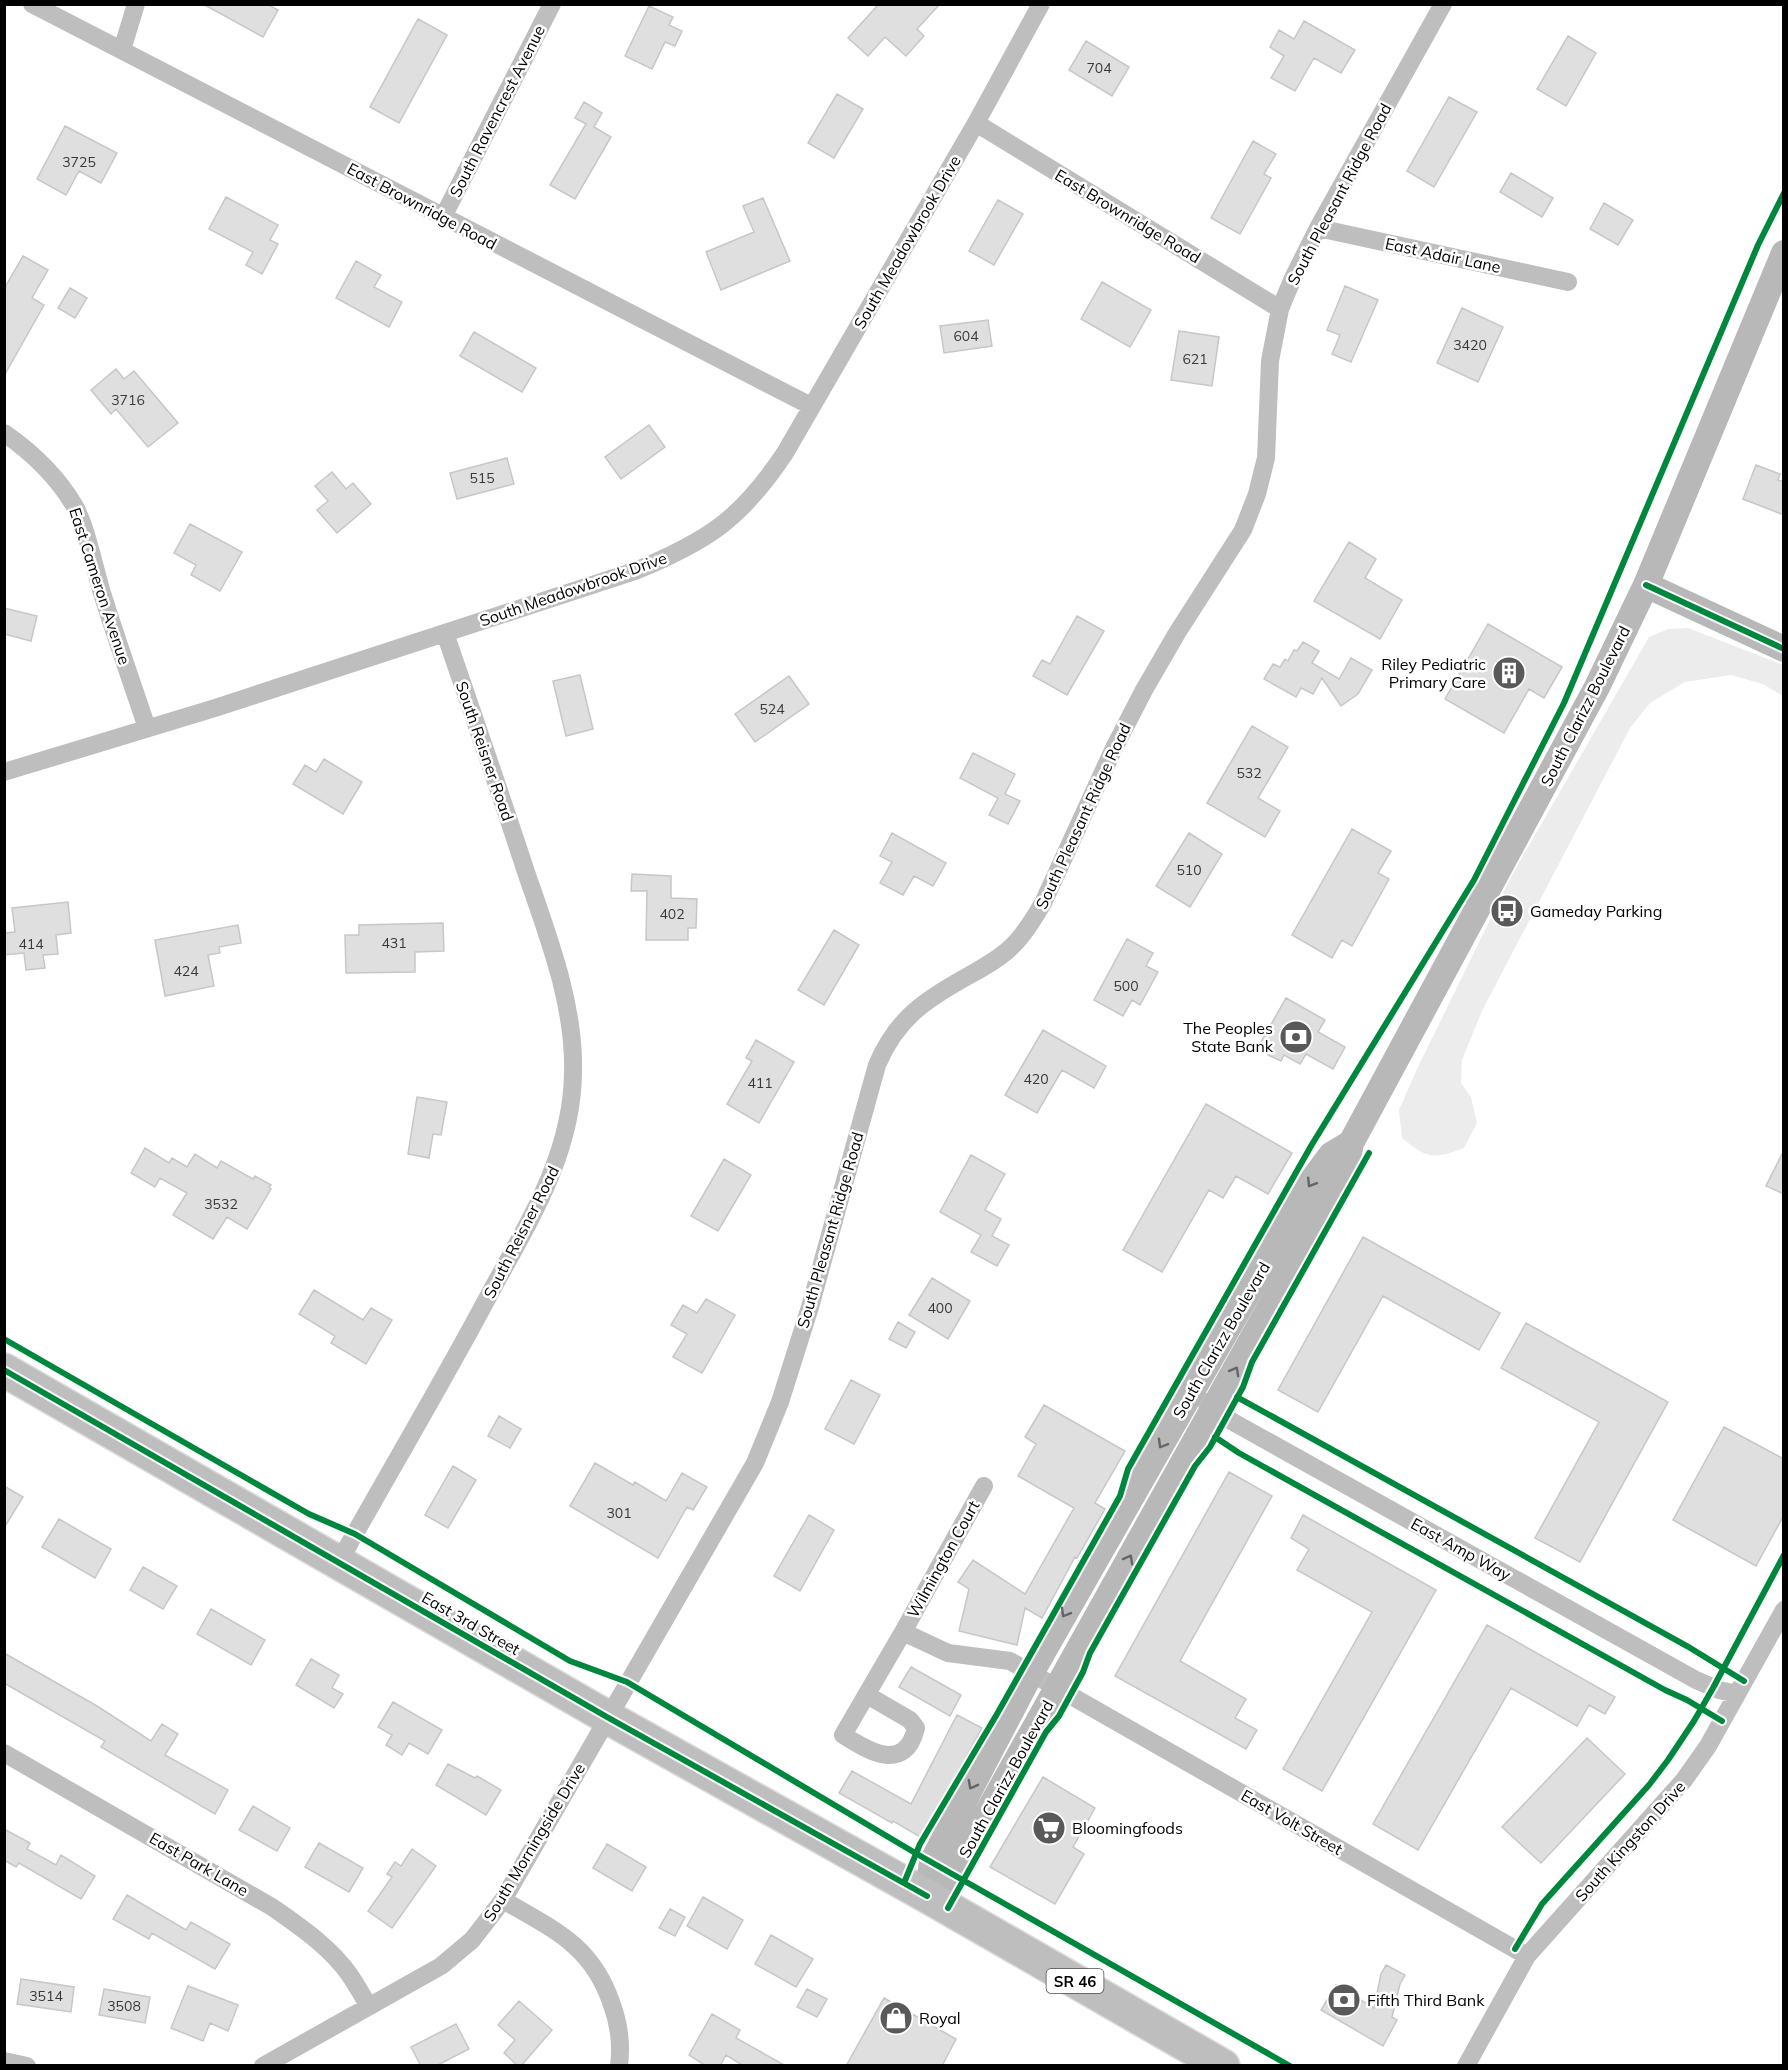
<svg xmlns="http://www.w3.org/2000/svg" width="1788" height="2070" viewBox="0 0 1788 2070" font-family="Mulish,sans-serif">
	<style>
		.green { fill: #ececec }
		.building { fill: #dfdfdf; stroke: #c7c7c7; stroke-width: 1.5 }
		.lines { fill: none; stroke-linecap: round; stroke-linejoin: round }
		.highway-casing { stroke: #dbdbdb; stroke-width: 36 }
		.street { stroke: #bebebe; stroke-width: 18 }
		.secondary { stroke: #b8b8b8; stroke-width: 26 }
		.highway { stroke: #bebebe; stroke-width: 33 }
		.cycleway-casing { stroke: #fff; stroke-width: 10 }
		.cycleway { stroke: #00873e; stroke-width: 6 }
		.oneway { stroke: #656565 }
		.labels { text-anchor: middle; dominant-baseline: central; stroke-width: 5; stroke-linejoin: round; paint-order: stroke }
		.number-label { font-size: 14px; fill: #383838 }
		.shield { fill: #fff; stroke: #4c4c4c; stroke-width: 1.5 }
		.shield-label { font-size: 15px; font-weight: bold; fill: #000 }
		.street-label { font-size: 16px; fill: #000; stroke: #fff }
		.poi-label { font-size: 16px; fill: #000; stroke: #fff; text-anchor: start }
	</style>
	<rect width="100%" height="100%" fill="#fff"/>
	<!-- green -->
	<path class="green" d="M1688 628 1783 665V696L1763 684 1731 675 1685 682 1650 703 1630 728 1482 1011 1462 1060 1461 1083 1471 1097 1477 1123 1464 1148C1432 1160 1427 1158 1402 1138L1399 1110 1417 1069 1512 875 1649 637 1668 629Z"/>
	<!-- building -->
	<path class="building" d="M203 4H267L278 10 263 37Z
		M879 4H940L917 29 924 36 906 56 885 37 868 56 848 38Z
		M649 6 673 17 669 25 682 31 675 46 665 42 652 69 625 56Z
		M418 19 447 35 399 123 370 107Z
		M1304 21 1355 50 1341 73 1314 58 1295 91 1271 78 1284 56 1270 47 1279 30 1294 39Z
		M1568 36 1596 53 1566 106 1537 89Z
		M1086 41 1129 67 1112 96 1069 70Z
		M837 94 863 109 834 158 808 143Z
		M1449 97 1477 112 1434 187 1407 171Z
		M584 102 602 113 594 127 611 137 575 199 550 185 586 124 575 118Z
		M65 126 117 153 101 183 79 171 66 195 37 179Z
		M1253 141 1276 154 1264 174 1271 178 1240 234 1211 218Z
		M1511 173 1553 198 1542 217 1500 192Z
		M226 197 278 225 270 240 278 244 262 274 246 265 253 252 209 229Z
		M763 198 790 261 721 290 706 252 754 232 743 206Z
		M998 200 1023 214 994 265 969 251Z
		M1604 203 1633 220 1618 245 1590 229Z
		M23 256 48 270 32 298 44 305 4 376V289Z
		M356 261 381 275 374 287 402 302 389 327 336 298Z
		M1102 282 1151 310 1130 347 1081 319Z
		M1345 286 1378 300 1351 362 1332 354 1340 335 1327 330Z
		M70 288 87 298 75 318 58 308Z
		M1462 308 1503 327 1478 382 1437 363Z
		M988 320 992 346 944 353 940 326Z
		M1179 331 1219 337 1212 386 1171 380Z
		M474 332 536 368 522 392 460 356Z
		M116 369 124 379 134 371 178 423 148 447 116 409 111 414 91 390Z
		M649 425 665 447 621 479 605 457Z
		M507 458 514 484 457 499 450 473Z
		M1756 465 1780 474 1778 480 1784 482V515L1743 499Z
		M332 472 346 489 353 483 371 504 337 533 317 510 328 501 315 486Z
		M190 524 242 552 220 591 191 575 196 565 174 553Z
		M1349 542 1376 559 1365 578 1402 600 1380 639 1314 601Z
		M4 608 37 616 31 641 4 634Z
		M1077 616 1104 631 1067 695 1033 676 1042 660 1050 664Z
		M1488 624 1562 667 1544 698 1529 689 1504 733 1445 699Z
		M1303 642 1319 651 1312 663 1339 679 1351 658 1372 670 1358 694 1341 706 1322 678 1313 694 1301 688 1296 697 1264 679 1273 664 1280 667 1285 659 1288 661 1294 650 1297 651Z
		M580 675 593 729 566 736 553 681Z
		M789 676 809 704 755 742 735 714Z
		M1252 726 1288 747 1258 798 1280 811 1265 837 1207 803Z
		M973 753 1015 774 1005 794 1020 801 1008 824 989 815 998 798 960 778Z
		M324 759 362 782 343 814 293 784 305 765 316 772Z
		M1352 829 1391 851 1378 873 1389 879 1352 946 1342 940 1332 958 1292 935Z
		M892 833 946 863 933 886 914 876 903 895 880 883 892 862 880 856Z
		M1189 833 1222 854 1190 907 1156 886Z
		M632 874 671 876V898L697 899 696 928H688V940H646L647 891H631Z
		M68 902 71 933 56 935 58 954 43 955 45 968 26 970 24 953 4 955V933L15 932 12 908Z
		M443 923 444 951 415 952V972L346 973 345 935H359V925Z
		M238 925 241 943 219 947 220 953 208 955 214 986 165 996 155 940Z
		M834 930 859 945 824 1005 798 990Z
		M1127 939 1153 953 1146 966 1158 972 1140 1005 1132 1000 1123 1016 1094 1000Z
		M1286 998 1325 1020 1318 1032 1345 1047 1333 1069 1306 1054 1300 1064 1284 1055 1281 1061 1268 1055 1272 1048 1261 1042Z
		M1043 1030 1106 1066 1094 1088 1062 1070 1037 1113 1005 1095Z
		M756 1040 794 1062 759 1123 727 1104 752 1061 746 1058Z
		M417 1097 447 1102 441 1135 433 1134 429 1158 408 1154Z
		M1206 1104 1292 1153 1268 1194 1236 1176 1223 1198 1209 1190 1162 1272 1123 1250Z
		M145 1148 169 1163 172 1158 187 1167 195 1154 217 1168 221 1161 253 1179 255 1176 271 1185 269 1187 271 1189 247 1229 227 1217 213 1239 173 1215 187 1193 160 1178 155 1187 131 1173Z
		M1784 1150V1194L1766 1186Z
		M971 1155 1005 1174 985 1210 1001 1219 992 1236 1009 1245 997 1266 971 1252 981 1235 940 1212Z
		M724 1159 751 1175 718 1231 691 1216Z
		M1363 1237 1500 1313 1479 1350 1383 1296 1318 1412 1278 1390Z
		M932 1278 970 1301 948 1339 909 1315Z
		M314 1290 363 1320 371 1308 392 1320 366 1364 331 1343 335 1336 299 1314Z
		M706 1299 735 1315 702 1373 673 1357 687 1334 671 1325 683 1305 697 1313Z
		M898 1322 915 1332 906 1348 889 1339Z
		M1526 1323 1668 1402 1580 1562 1535 1538 1599 1422 1501 1368Z
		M851 1380 880 1395 854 1444 825 1429Z
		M1044 1405 1125 1451 1095 1503 1105 1509 1077 1558 1075 1557 1042 1618 1025 1608 1017 1645 959 1631 969 1589 958 1582 973 1560 1025 1594 1074 1508 1018 1476 1036 1444 1025 1437Z
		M499 1416 521 1429 510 1448 488 1436Z
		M1724 1427 1784 1459V1515L1756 1566 1673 1520Z
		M595 1463 633 1485 635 1482 666 1501 682 1473 707 1487 693 1510 687 1507 658 1558 570 1506Z
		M453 1466 476 1480 448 1528 425 1515Z
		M1229 1472 1272 1496 1180 1661 1246 1699 1235 1718 1257 1730 1246 1749 1115 1676Z
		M4 1486 23 1497 4 1528Z
		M809 1515 834 1530 800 1591 774 1576Z
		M1303 1515 1436 1590 1322 1791 1283 1769 1372 1612 1297 1570 1309 1549 1291 1538Z
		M59 1519 111 1549 95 1578 42 1547Z
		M143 1567 177 1586 163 1609 130 1590Z
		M211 1609 265 1640 251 1665 197 1634Z
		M1487 1625 1615 1697 1605 1714 1589 1705 1577 1726 1511 1688 1418 1850 1373 1824Z
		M4 1653 97 1706 151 1741 162 1724 178 1734 165 1755 228 1790 215 1814 101 1747 105 1741 4 1683Z
		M311 1659 339 1675 332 1688 343 1694 334 1708 296 1685Z
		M911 1667 961 1695 950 1716 899 1687Z
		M393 1702 442 1730 428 1754 409 1743 402 1755 386 1745 392 1735 378 1727Z
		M957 1715 982 1728 922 1838 893 1821 892 1823 839 1793 852 1771 911 1804Z
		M1587 1738 1625 1774 1541 1863 1502 1827Z
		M448 1764 475 1778 477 1776 501 1790 486 1815 436 1785Z
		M1043 1777 1095 1808 1073 1847 1084 1854 1055 1904 990 1867Z
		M253 1806 290 1828 277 1851 239 1830Z
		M4 1829 30 1843 27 1849 56 1865 61 1855 95 1876 81 1899 19 1863 16 1867 4 1860Z
		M319 1843 363 1868 349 1892 305 1867Z
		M607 1844 646 1867 632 1891 593 1868Z
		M412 1849 436 1866 392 1928 368 1911 392 1877 387 1874 395 1862 401 1866Z
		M127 1895 186 1930 191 1922 230 1944 215 1969 152 1933 149 1939 113 1919Z
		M703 1897 743 1920 727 1949 687 1926Z
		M670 1909 685 1917 675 1936 659 1928Z
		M771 1935 813 1959 796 1987 755 1964Z
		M1386 1965 1405 1975 1400 1984 1392 2017 1397 2020 1383 2046 1321 2010 1336 1985 1374 2008 1381 1974Z
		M21 1979 74 1987 71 2012 17 2004Z
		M188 1986 238 2005 228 2031 210 2023 203 2041 171 2028Z
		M104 1989 150 1997 145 2023 99 2015Z
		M807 1989 827 1999 817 2017 797 2007Z
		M884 1998 956 2039 942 2066H846Z
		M519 2001 552 2030 521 2066H518L504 2053 515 2040 498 2025Z
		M712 2014 740 2030 736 2038 786 2066H744L726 2055 720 2066H706L689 2055Z
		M456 2024 469 2049 436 2066H421L411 2047Z"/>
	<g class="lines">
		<!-- highway casing -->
		<g class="highway-casing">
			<path id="highway" d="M4 1370 607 1717 927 1896 1223 2066"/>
		</g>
		<!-- street -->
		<path class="street" d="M32 4C293 137 551 273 811 406
			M122 50 136 4
			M976 123 1280 309
			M443 217 552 4
			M1318 228 1568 282
			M4 433C33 453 56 475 74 505 87 528 94 567 102 593 116 638 132 683 147 728
			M4 772 215 708 635 571C708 541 741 519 785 453L976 123 1041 4
			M1206 1402 1233 1422 1696 1680 1719 1690 1737 1694
			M339 1562C388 1474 440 1387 488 1297 526 1226 572 1157 573 1073 575 1005 548 936 526 872 500 792 472 712 445 633
			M903 1632 948 1653 1010 1661 1527 1956
			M867 1695 910 1720 916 1728C905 1773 870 1752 843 1735L903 1632 984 1486
			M4 1753 272 1907C299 1926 329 1946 349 1974 356 1984 362 1995 368 2005
			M503 1900C552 1929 591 1944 611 2002 619 2023 622 2043 619 2066
			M4 2061 27 2066
			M263 2066 441 1966 472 1940 503 1900 755 1463 780 1402 810 1307 877 1065C897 1018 925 1000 968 976 981 969 995 961 1007 951 1022 938 1033 920 1043 903L1114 748 1144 690 1177 633 1243 530 1257 494 1266 458 1270 361 1280 309 1293 278 1318 228 1443 4
			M1466 2066 1527 1956 1684 1780 1708 1746 1784 1610"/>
		<!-- secondary -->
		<path class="secondary" d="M1646 585 1784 649
			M927 1896 953 1874 1336 1189 1347 1164 1351 1143 1597 687 1646 585 1784 253
			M927 1896 932 1862 1031 1673 1313 1179 1331 1155 1351 1143"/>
		<!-- highway -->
		<use href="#highway" class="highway"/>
		<!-- cycleway casing -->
		<g class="cycleway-casing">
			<path id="cycleway" d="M1646 585 1784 649
				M4 1339 309 1514 355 1534 570 1661 627 1682 917 1854 1290 2066
				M4 1370 607 1717 927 1896
				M1237 1397 1687 1646 1744 1681
				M1215 1437 1239 1453 1665 1690 1687 1700 1722 1721
				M904 1883 920 1844 997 1714 1120 1496 1128 1469 1311 1146 1474 880 1564 703 1758 245 1784 193
				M948 1908 1046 1732 1059 1716 1083 1672 1090 1653 1195 1466 1210 1447 1243 1387 1252 1362 1369 1153
				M1515 1949 1542 1904 1649 1785 1668 1760 1694 1721 1713 1688 1784 1555"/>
		</g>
		<!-- cycleway -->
		<use href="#cycleway" class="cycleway"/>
	</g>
	<!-- one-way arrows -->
	<defs><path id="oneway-chevron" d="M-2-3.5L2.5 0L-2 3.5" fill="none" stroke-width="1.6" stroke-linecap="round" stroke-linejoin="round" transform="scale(1.5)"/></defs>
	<g class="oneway">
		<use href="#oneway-chevron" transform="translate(1311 1183) rotate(122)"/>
		<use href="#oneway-chevron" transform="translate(1235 1371) rotate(-61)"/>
		<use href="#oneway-chevron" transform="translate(1162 1444) rotate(120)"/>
		<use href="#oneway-chevron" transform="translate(1129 1559) rotate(-61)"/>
		<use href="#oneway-chevron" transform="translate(1065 1613) rotate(120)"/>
		<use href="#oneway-chevron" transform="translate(972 1785) rotate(118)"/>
	</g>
	<!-- icons -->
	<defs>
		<g id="building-disc" transform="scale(1.725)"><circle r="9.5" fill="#595959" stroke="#fff"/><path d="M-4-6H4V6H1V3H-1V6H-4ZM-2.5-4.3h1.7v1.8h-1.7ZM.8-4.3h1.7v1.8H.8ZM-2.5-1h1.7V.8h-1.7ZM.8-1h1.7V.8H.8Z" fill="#fff"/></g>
		<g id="bus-disc" transform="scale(1.725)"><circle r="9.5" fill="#595959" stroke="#fff"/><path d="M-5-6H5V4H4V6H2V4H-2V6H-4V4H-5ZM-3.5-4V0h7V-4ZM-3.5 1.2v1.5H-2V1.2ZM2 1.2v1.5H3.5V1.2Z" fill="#fff"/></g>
		<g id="bank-disc" transform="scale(1.725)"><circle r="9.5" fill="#595959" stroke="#fff"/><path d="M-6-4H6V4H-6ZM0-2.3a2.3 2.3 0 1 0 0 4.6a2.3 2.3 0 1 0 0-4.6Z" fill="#fff"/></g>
		<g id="supermarket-disc" transform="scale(1.725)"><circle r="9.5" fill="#595959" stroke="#fff"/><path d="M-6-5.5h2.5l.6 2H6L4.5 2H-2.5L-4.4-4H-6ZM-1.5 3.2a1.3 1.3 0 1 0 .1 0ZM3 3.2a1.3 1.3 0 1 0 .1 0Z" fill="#fff"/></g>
		<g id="shop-disc" transform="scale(1.725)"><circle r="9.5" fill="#595959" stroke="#fff"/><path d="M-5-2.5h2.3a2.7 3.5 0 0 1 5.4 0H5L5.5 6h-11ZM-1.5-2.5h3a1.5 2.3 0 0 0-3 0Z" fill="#fff"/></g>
	</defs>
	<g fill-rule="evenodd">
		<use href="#building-disc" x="1509" y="673"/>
		<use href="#bus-disc" x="1507" y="911"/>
		<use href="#bank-disc" x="1296" y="1037"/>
		<use href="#supermarket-disc" x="1049" y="1828"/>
		<use href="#bank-disc" x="1344" y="2000"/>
		<use href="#shop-disc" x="896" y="2018"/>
	</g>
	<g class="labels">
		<!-- number labels -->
		<g class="number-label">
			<text x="1099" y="68">704</text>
			<text x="79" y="162">3725</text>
			<text x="966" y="336">604</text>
			<text x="1470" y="345">3420</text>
			<text x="1195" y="359">621</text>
			<text x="128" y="400">3716</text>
			<text x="482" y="478">515</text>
			<text x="772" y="709">524</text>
			<text x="1249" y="773">532</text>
			<text x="1189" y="870">510</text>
			<text x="672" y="914">402</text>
			<text x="394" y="943">431</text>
			<text x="31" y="944">414</text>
			<text x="186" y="971">424</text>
			<text x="1126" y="986">500</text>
			<text x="1036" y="1079">420</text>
			<text x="760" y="1083">411</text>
			<text x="221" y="1204">3532</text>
			<text x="940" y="1308">400</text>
			<text x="619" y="1513">301</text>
			<text x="46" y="1996">3514</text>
			<text x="124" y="2006">3508</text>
		</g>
		<!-- shield labels -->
		<rect class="shield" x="1046.5" y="1969" width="57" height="24" rx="4.5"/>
		<g class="shield-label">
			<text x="1075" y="1981">SR 46</text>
		</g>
		<!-- street labels -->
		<g class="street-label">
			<text transform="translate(497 111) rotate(-63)">South Ravencrest Avenue</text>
			<text transform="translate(1339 194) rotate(-62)">South Pleasant Ridge Road</text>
			<text transform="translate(422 206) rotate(28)">East Brownridge Road</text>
			<text transform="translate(1128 216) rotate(31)">East Brownridge Road</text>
			<text transform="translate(907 242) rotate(-60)">South Meadowbrook Drive</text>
			<text transform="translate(1443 255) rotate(12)">East Adair Lane</text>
			<text transform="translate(100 586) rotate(72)">East Cameron Avenue</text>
			<text transform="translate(573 589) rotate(-19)">South Meadowbrook Drive</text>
			<text transform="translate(1585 706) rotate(-63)">South Clarizz Boulevard</text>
			<text transform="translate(485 751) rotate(71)">South Reisner Road</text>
			<text transform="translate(1083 816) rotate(-65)">South Pleasant Ridge Road</text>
			<text transform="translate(830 1230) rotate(-74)">South Pleasant Ridge Road</text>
			<text transform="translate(521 1232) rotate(-63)">South Reisner Road</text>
			<text transform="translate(1221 1340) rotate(-60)">South Clarizz Boulevard</text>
			<text transform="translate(1461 1549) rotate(29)">East Amp Way</text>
			<text transform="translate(943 1559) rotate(-61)">Wilmington Court</text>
			<text transform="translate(471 1623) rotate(30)">East 3rd Street</text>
			<text transform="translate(1006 1779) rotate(-61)">South Clarizz Boulevard</text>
			<text transform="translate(1292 1822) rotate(30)">East Volt Street</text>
			<text transform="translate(1630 1841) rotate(-48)">South Kingston Drive</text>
			<text transform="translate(534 1842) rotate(-59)">South Morningside Drive</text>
			<text transform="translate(199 1864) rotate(30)">East Park Lane</text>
		</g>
		<!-- poi labels -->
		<g class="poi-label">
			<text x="1486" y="664" text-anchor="end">Riley Pediatric<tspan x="1486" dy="18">Primary Care</tspan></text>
			<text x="1530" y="911">Gameday Parking</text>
			<text x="1273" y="1028" text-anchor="end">The Peoples<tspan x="1273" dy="18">State Bank</tspan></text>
			<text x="1072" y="1828">Bloomingfoods</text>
			<text x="1367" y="2000">Fifth Third Bank</text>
			<text x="919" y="2018">Royal</text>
		</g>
	</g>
	<!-- border -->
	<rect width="1788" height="2070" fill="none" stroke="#000000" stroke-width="12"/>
</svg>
